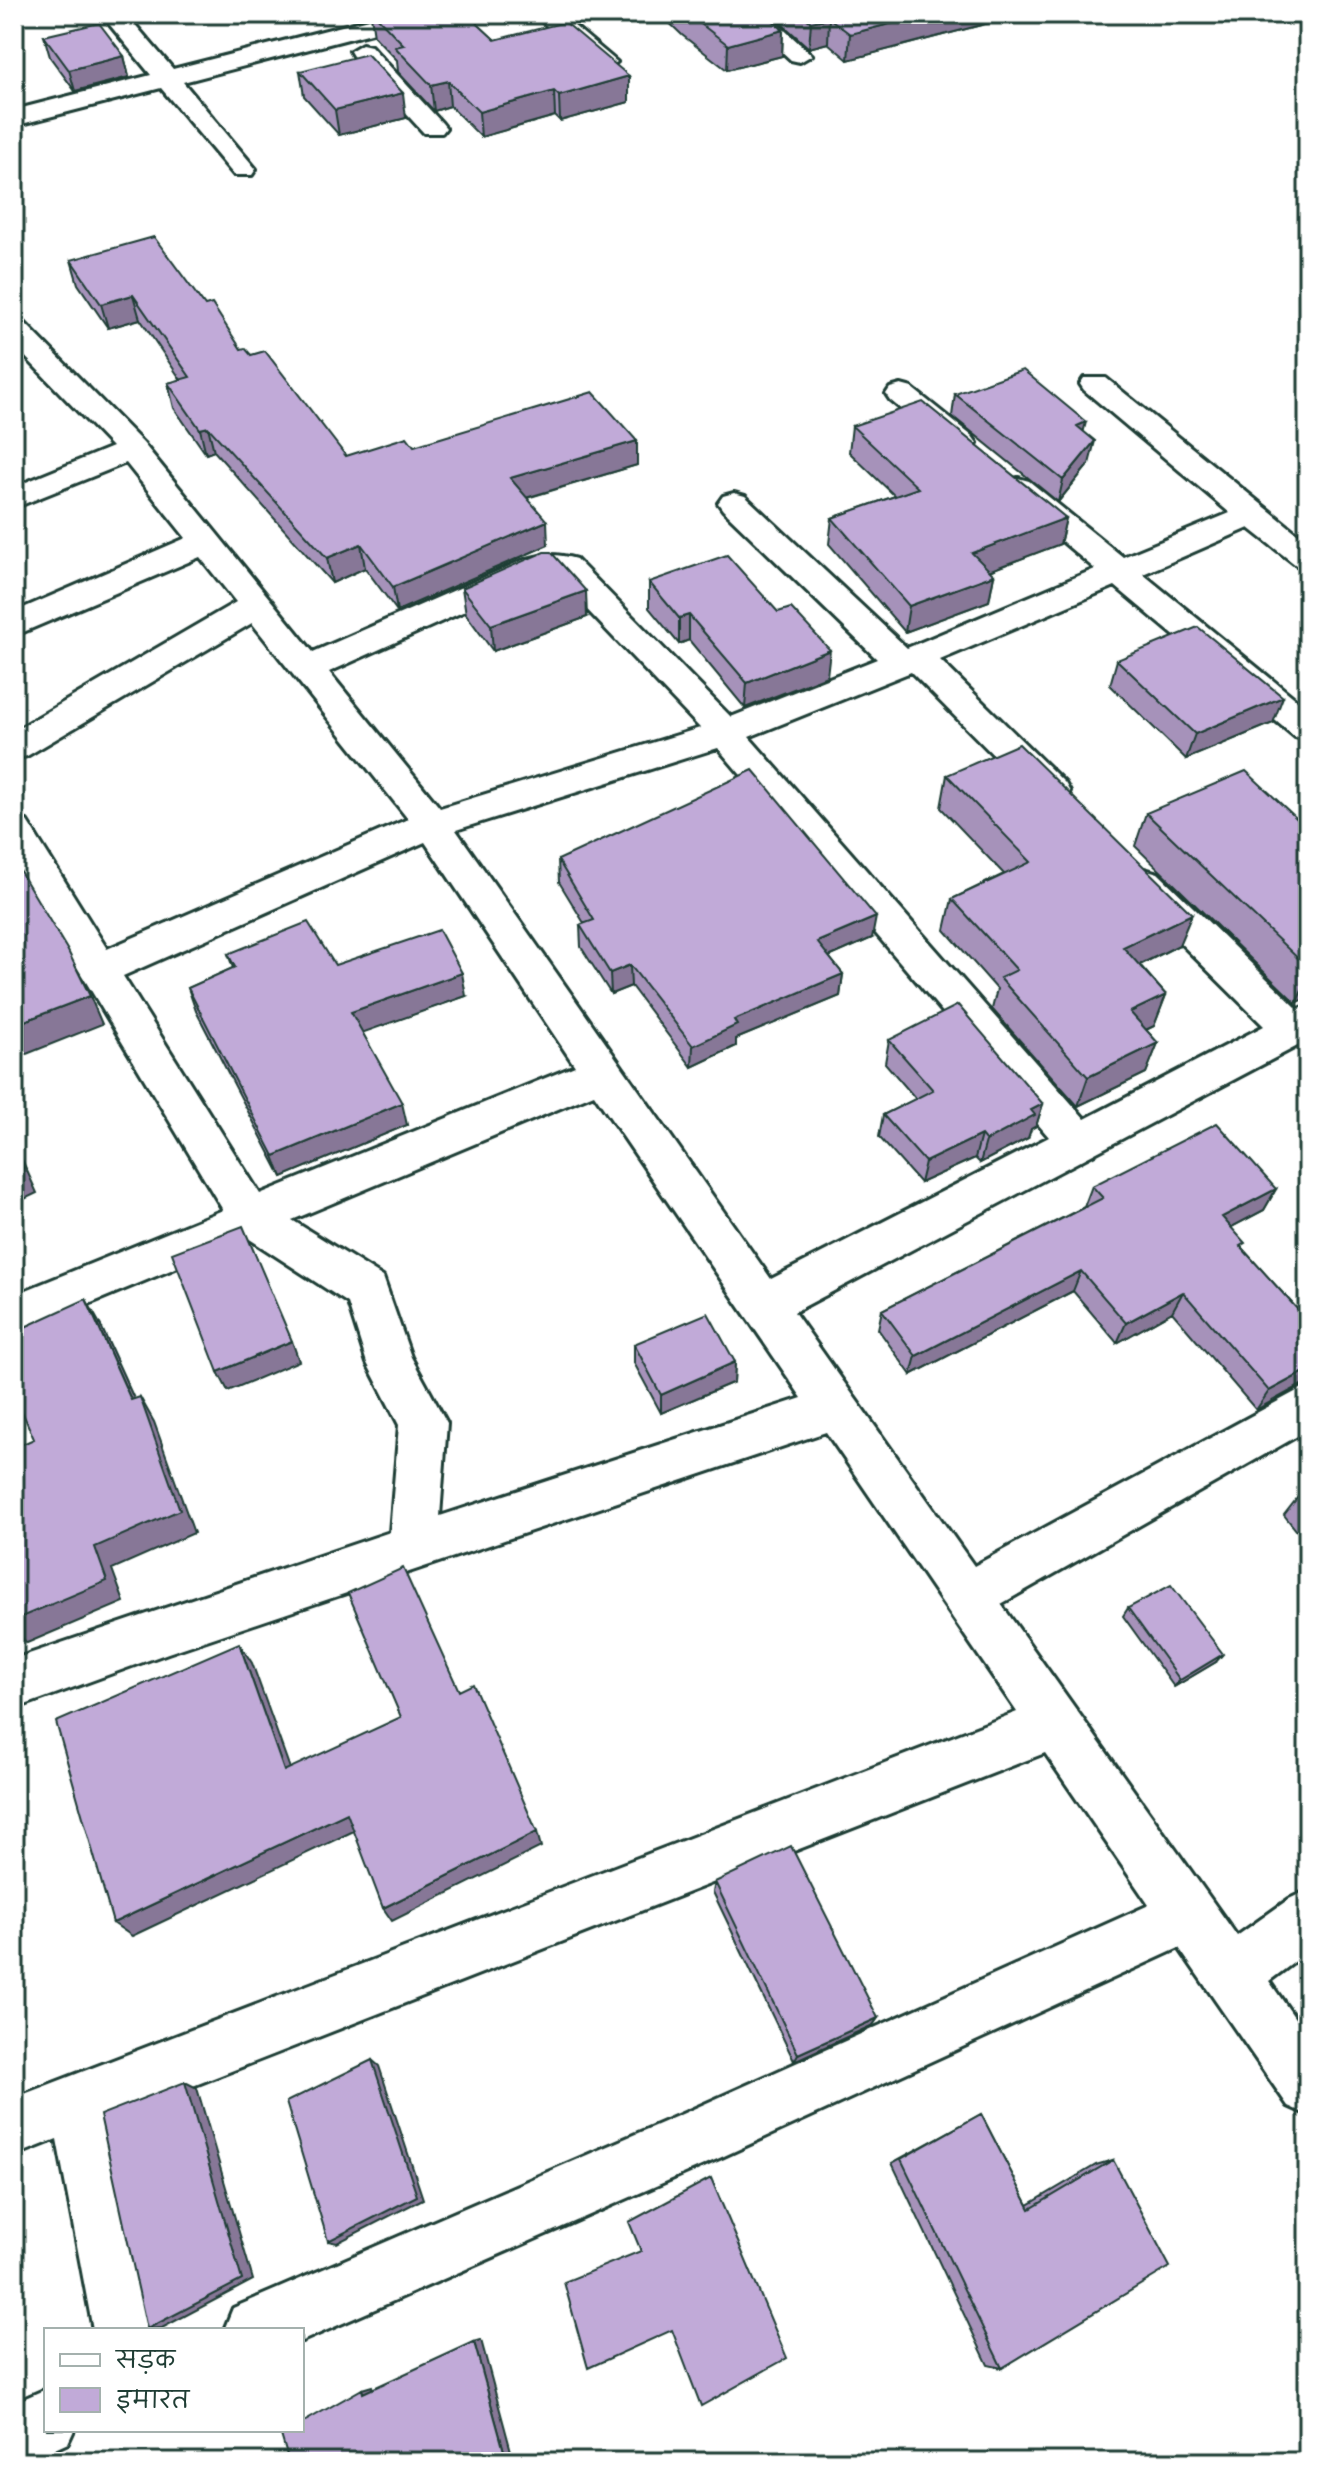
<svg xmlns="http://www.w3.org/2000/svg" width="1322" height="2476" viewBox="0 0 1322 2476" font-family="Itim,'Playpen Sans Deva',sans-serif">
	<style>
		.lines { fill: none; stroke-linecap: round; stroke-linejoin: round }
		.street-casing { stroke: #1f3d34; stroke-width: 6 }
		.street { fill: #fff; fill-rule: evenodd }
		.wall { fill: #a692ba; stroke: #1f3d34; stroke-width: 2 }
		.shaded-wall { fill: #877797; stroke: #1f3d34; stroke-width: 2 }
		.building { fill: #c1aad8; stroke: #1f3d34; stroke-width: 2 }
	</style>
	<rect width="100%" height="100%" fill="#fff"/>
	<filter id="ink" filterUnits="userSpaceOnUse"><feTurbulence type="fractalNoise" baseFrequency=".0125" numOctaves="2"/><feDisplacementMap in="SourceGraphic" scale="16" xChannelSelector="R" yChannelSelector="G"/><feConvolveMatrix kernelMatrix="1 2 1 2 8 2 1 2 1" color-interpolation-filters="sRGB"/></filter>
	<g filter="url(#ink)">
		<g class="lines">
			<!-- street casing -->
			<g class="street-casing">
				<path id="street" d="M101 14H126L173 69 389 14H429L425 19 183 82 256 169 252 175H234L161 88 14 126V110L151 75Z
					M533 14H560L617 62 605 69 596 67Z
					M741 14H767L812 55 800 62 791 60Z
					M362 44 371 46 442 123 446 128 442 133H424L353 56 350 51Z
					M14 319 24 322 143 443 313 652 521 561C541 554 555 553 576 559L731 717 877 659 723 510 718 503 723 496 734 493 745 496 907 648 1095 569 1007 495 1002 488 1007 481 1018 478 1029 481 1123 557 1230 513 1084 390 1080 384 1084 378H1106L1308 542V568L1296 565 1249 528 1143 574 1308 709V740L1295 737 1115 586 940 660 1065 783 1070 792 1065 801 1052 805 1039 801 911 672 749 737 1085 1119 1264 1026 1130 893 1125 883 1130 873 1144 869 1158 873 1298 1009 1308 1006 1307 1041 794 1312 974 1566 1308 1385V1430L1001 1604 1237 1936 1289 1899 1308 1890V1952L1269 1981 1308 2037V2115L1288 2106 1179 1948 724 2156 302 2341V2330H224L233 2308 682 2114 1149 1905 1045 1753 111 2118 155 2330H93L57 2139 14 2156V2098L1017 1712 826 1432 168 1653 14 1709V1659L390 1532 399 1425 367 1363 348 1303 248 1238 14 1335V1295L223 1210 14 862V818L27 821 107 949 408 819 252 623 27 756 14 759V731L236 602 200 557 14 636V612L186 538 126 463 14 508V487L112 447 14 345ZM545 575H554L700 728 440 808 329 672ZM718 748 1049 1137 771 1279 456 830ZM425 842 575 1066 260 1194 123 976ZM594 1094 802 1398 440 1516 447 1423 411 1357 383 1277 292 1220Z
					M901 385 912 388 972 436 977 443 972 450H950L890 400 886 394 890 388Z
					M46 2389V2430H74L68 2443 26 2462H14V2403Z"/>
			</g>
			<!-- street -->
			<use href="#street" class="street"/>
		</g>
		<!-- wall -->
		<path class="wall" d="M353 14H467L495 40 629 76V102L560 121 555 116 481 137 450 106 434 111 398 72 397 60 374 36 371 16 358 19Z
			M660 14H766L783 30 782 56 727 70 682 35Z
			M771 14H1045L1013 22 1008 18 848 60 828 43 809 48Z
			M44 36 124 56 129 77 75 91 50 57Z
			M300 71 406 118 339 135 304 96Z
			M71 260 205 306 241 349 251 355 346 456 414 446 637 441V465L527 498 548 545 397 611 365 568 332 583 214 451 206 454 174 408 168 383 181 380 140 319 108 328 78 284Z
			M955 394 1084 432 1089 464 1058 502 952 416Z
			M852 426 1066 518 1060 544 989 571 994 575 989 601 905 632 829 544 832 518 895 496 849 452Z
			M649 582 827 676 745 708 689 640 679 644 649 608Z
			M462 588 587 617 493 651 466 614Z
			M1117 660 1273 723 1186 759 1110 685Z
			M947 775 1179 945 1140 965 1166 995 1154 1026 1146 1030 1158 1043 1146 1073 1078 1106 992 1009 997 989 945 930 952 899 1004 874 941 808Z
			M1146 813 1308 829V997L1296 1003 1135 846Z
			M558 860 872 938 829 957 843 974 840 996 736 1039V1046L692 1067 631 986 611 994 581 947 580 925 584 923 559 882Z
			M228 954 335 965 466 996 362 1032 407 1125 282 1177 196 1011 188 988 233 968Z
			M889 1040 1043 1104 1036 1126 1031 1129 1028 1138 980 1163 975 1158 920 1183 879 1137 883 1115 916 1099 885 1063Z
			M1092 1186 1276 1189 1264 1210 1231 1227 1242 1248 1308 1321V1383L1307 1382 1256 1410 1172 1312 1117 1343 1073 1291 911 1375 878 1329 882 1310 1084 1207Z
			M634 1344 735 1362 734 1382 661 1413 634 1363Z
			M1308 1491V1545L1284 1515 1298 1497Z
			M1128 1608 1216 1662 1174 1687 1123 1616Z
			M715 1882 878 2018 873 2025 794 2061 713 1892Z
			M981 2114 1028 2205 1096 2165 1113 2160 1002 2368 988 2365 892 2163Z"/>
		<!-- shaded-wall -->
		<path class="shaded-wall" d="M357 14H371V16L358 19Z
			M929 14H1008V18L848 60 850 34Z
			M1014 14H1045L1013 22Z
			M829 18 828 43 809 48 811 22Z
			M783 30 782 56 727 70 728 45Z
			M124 56 129 77 75 91 69 70Z
			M629 76V102L560 121 559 96Z
			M448 81 450 106 434 111 431 85Z
			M554 91 555 116 481 137 479 112Z
			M403 93 406 118 339 135 335 110Z
			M133 295 140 319 108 328 101 304Z
			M1086 422 1080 445 1077 426Z
			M208 427 214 451 206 454 200 429Z
			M637 441V465L512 502 510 478Z
			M1095 441 1089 464 1058 502 1063 480Z
			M1066 518 1060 544 967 579 972 553Z
			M547 521 548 545 397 611 393 587Z
			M361 544 365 568 332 583 327 558Z
			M994 575 989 601 905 632 909 606Z
			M586 591 587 617 493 651 491 625Z
			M689 615V640L679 644V618Z
			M830 650 827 676 745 708 747 683Z
			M1283 697 1273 723 1186 759 1195 734Z
			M1192 914 1179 945 1113 978 1123 947Z
			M876 917 872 938 815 963 817 942Z
			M630 965 631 986 611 994 610 973Z
			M462 973 466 996 356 1035 351 1012Z
			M843 974 840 996 736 1039V1046L692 1067 693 1046 734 1020Z
			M1308 978V997L1296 1003Z
			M1166 995 1154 1026 1119 1042 1130 1012Z
			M90 996 102 1024 14 1059V1025Z
			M1158 1043 1146 1073 1078 1106 1088 1077Z
			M402 1103 407 1125 282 1177 274 1156Z
			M1043 1104 1036 1126 1031 1129 1028 1138 980 1163 986 1141 1031 1110Z
			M981 1135 975 1158 920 1183 925 1162Z
			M14 1142 37 1193 14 1204Z
			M1276 1189 1264 1210 1211 1238 1222 1217Z
			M1081 1271 1073 1291 911 1375 916 1356Z
			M1183 1292 1172 1312 1117 1343 1126 1323Z
			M86 1299 101 1326 146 1425 131 1400Z
			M292 1341 299 1361 228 1391 218 1372Z
			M735 1362 734 1382 661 1413V1395Z
			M1308 1370V1380L1307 1382 1256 1410 1269 1391Z
			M140 1397 154 1422 194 1533 112 1569 124 1602 27 1643 14 1630V1620L95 1547Z
			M239 1643 252 1663 297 1788 284 1771Z
			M1223 1654 1216 1662 1174 1687 1180 1680Z
			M347 1813 358 1829 132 1936 113 1923Z
			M537 1832 541 1847 392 1921 383 1908Z
			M878 2018 873 2025 794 2061 798 2054Z
			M372 2060 379 2066 423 2199 337 2243 328 2241Z
			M185 2082 197 2088 253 2280 162 2328 147 2329Z
			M481 2340 514 2462H507L474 2342Z
			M372 2386 373 2390 363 2393 362 2389Z"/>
		<!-- building -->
		<path class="building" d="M374 14H467L495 40 565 22 629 76 559 96 554 91 479 112 448 81 431 85 395 47 404 45Z
			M688 14H766L783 30 728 45Z
			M801 14H929L850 34 829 18 811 22Z
			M99 23 124 56 69 70 44 36Z
			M367 54 403 93 335 110 300 71Z
			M154 237 205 306 212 304 241 349 245 348 251 355 265 351 346 456 407 437 414 446 593 392 637 441 510 478 547 521 393 587 361 544 327 558 208 427 200 429 168 383 190 377 133 295 101 304 71 260Z
			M1023 370 1086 422 1077 426 1095 441 1063 480 955 394Z
			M923 402 1066 518 972 553 994 575 909 606 832 518 918 488 852 426Z
			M544 552H551L586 591 491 625 462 588Z
			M727 555 778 612 791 608 830 650 747 683 689 615 679 618 649 582Z
			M1198 627 1283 697 1195 734 1117 660Z
			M1019 744 1192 914 1123 947 1166 995 1130 1012 1158 1043 1088 1077 1000 978 1017 970 952 899 1031 862 947 775Z
			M753 770 876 917 817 942 843 974 734 1020 737 1025 693 1046 630 965 610 973 580 925 594 920 558 860Z
			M1246 771 1308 829V968L1146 813Z
			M14 861 68 951 90 996 14 1025Z
			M308 922 335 965 439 930 462 973 351 1012 402 1103 274 1156 188 988 235 967 228 954Z
			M958 1005 1043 1104 1031 1110 1035 1115 986 1141 981 1135 925 1162 883 1115 933 1090 889 1040Z
			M1217 1123 1276 1189 1222 1217 1245 1243 1240 1246 1308 1321V1370L1269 1391 1183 1292 1126 1323 1081 1271 916 1356 882 1310 1103 1198 1092 1186Z
			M14 1148 23 1168 14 1171Z
			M243 1226 292 1341 218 1372 172 1253Z
			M86 1299 131 1400 140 1397 180 1510 95 1547 107 1581 14 1620V1448L34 1439 14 1393V1332Z
			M708 1313 735 1362 661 1395 634 1344Z
			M1308 1491V1511L1298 1497Z
			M403 1568 459 1691 473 1684 537 1832 383 1908 347 1813 113 1923 56 1722 239 1643 284 1771 401 1717 348 1593Z
			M1171 1585 1223 1654 1180 1680 1128 1608Z
			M791 1846 878 2018 798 2054 715 1882Z
			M372 2060 417 2196 328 2241 286 2102Z
			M185 2082 242 2280 147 2329 100 2115Z
			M981 2114 1030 2209 1113 2160 1170 2267 1002 2368 901 2159Z
			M711 2178 787 2358 701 2406 672 2330 588 2368 564 2282 641 2251 629 2222Z
			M474 2342 507 2462H289L281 2435 290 2430H302V2423L362 2389 363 2393Z"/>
	</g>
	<!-- margin -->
	<rect width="1322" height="2476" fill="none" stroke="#fff" stroke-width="48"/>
	<rect x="24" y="24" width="1274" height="2428" fill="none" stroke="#1f3d34" stroke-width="3" filter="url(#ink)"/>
	<!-- legend -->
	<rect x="44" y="2328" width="260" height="104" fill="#ffffff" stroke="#a5b1ae" stroke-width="2"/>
	<rect x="60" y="2354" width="40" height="12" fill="#ffffff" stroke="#a5b1ae" stroke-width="2"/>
	<text x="116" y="2368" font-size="24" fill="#1f3d34">सड़क</text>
	<rect x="60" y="2388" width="40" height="24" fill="#c1aad8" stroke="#a5b1ae" stroke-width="2"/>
	<text x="116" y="2408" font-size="24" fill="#1f3d34">इमारत</text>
</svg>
